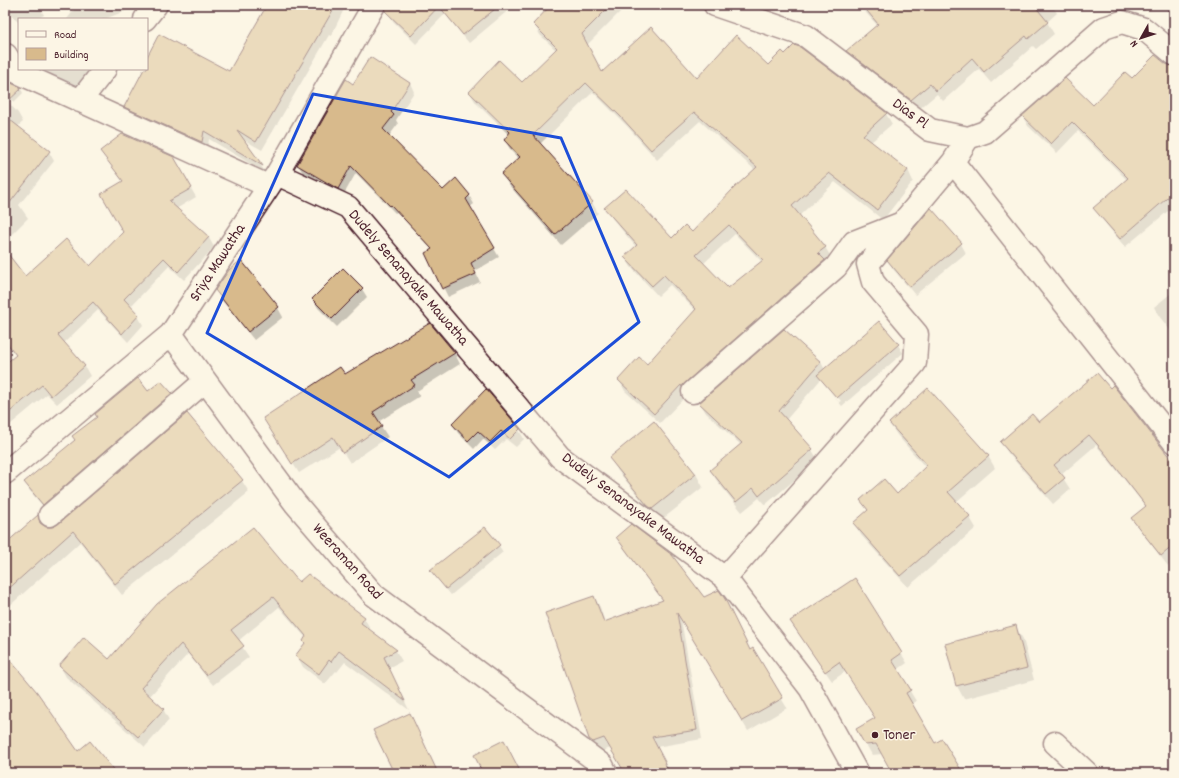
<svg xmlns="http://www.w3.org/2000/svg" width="1179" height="778" viewBox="0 0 1179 778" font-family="Dekko,sans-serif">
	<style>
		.shadow { fill: #0003; fill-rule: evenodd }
		.building { fill: #d8ba8c; stroke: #4a1f2b; fill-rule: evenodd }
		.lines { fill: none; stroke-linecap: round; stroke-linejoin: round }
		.street-casing { stroke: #4a1f2b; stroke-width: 25 }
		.street { stroke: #fcf5e5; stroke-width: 22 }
		.marked { fill: none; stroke: #1d4ed8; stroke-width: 3; stroke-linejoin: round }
		.poi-dot { fill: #4a1f2b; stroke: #fcf5e5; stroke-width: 1.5 }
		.labels { text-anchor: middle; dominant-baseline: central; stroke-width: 3; stroke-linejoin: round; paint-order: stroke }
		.street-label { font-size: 16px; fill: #4a1f2b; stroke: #fcf5e5 }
		.poi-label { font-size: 16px; fill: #4a1f2b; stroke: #fcf5e5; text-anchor: start }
	</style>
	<rect width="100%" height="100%" fill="#fcf5e5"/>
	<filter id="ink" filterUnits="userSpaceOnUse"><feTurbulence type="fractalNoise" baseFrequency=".025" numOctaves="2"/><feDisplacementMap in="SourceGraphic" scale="8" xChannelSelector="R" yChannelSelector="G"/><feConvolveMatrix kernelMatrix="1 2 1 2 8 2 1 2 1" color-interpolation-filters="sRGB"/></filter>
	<g filter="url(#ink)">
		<!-- shadow -->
		<path class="shadow" d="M5 5H38L44 15 37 19H19V23L5 9Z
			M78 5H140L105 19H67Z
			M268 5H346L331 36 329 35 262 150 241 138 266 173 209 139 207 151 130 116 125 107 145 69H147V59L229 73Z
			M395 5H510L511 8 469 43 445 14 416 44 393 21 388 12Z
			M553 5H627L587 45 602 73 697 79 768 66 886 114 892 124 871 142 908 170 913 181 883 220 835 182 799 216 825 247 831 257 687 395 660 423 625 391 619 380 647 366 696 311 670 285 658 296 631 267 625 257 636 247 612 218 606 208 672 240 692 234 755 170 700 121 657 160 627 126 593 92 540 144 592 202 598 213 561 245 508 184 502 174 519 159 511 151 505 140 509 135 476 103 470 93 522 83 556 50 540 35 534 24ZM735 234 762 262 728 289 703 264Z
			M859 5H1052L1057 13 1047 22 1054 34 1036 49 1033 46 991 83 979 69 943 101 937 94 918 110 854 62 847 51 877 25Z
			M1165 5H1174V17Z
			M1166 65 1174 67V206L1125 247 1100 217 1095 208 1127 180 1078 131 1057 153 1028 126 1023 117 1093 106 1132 80Z
			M30 69H101L81 94Z
			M5 78 11 84 21 89 23 93 14 102 5 92Z
			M410 83 414 92 396 120 398 124 389 136 443 191 469 195 474 204 470 207 499 257 475 271 480 282 448 297 426 253 432 250 397 212 395 213 356 173 343 196 303 173 298 165 353 85Z
			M5 99 18 113 23 122 17 127 49 152 54 161 19 205 28 218 5 241Z
			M101 151 173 158 196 197 176 209 209 238 214 247 184 280 169 266 130 307 138 316 143 325 128 342 98 310 64 343 85 367 90 376 57 404 47 394 5 429V365L16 356 5 341V251L25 277 90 268 124 232 123 182Z
			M931 209 961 244 966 253 915 295 893 269 888 261Z
			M241 261 278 308 283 317 254 340 221 299 216 290Z
			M362 289 367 297 337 327 318 308 313 299Z
			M1174 291V335L1159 316 1154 307Z
			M430 324 455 354 460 364 417 391 420 396 378 422 388 437 350 463 340 447 299 473 270 428 345 376Z
			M898 345 903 353 842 406 826 387 839 402 841 401 821 379 786 420 812 450 818 460 765 505 759 498 742 512 717 481 711 471 741 445 706 413 700 403 821 362 825 370Z
			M1096 375 1174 465V561L1168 566 1139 529 1132 518 1146 507 1111 463 1096 445 1061 475 1070 489 1053 504 1008 453 1001 442 1039 423Z
			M486 391 519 430 524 439 516 447 506 439 495 450 483 439 474 449 458 433 453 425Z
			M148 392 171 394 175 402 48 512 30 491 25 482 76 440Z
			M187 414 242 481 249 492 122 595 80 542 5 610V546L38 516 45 528H52L58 526Z
			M890 424 988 456 995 468 956 502 969 516 976 528 908 587 861 535 854 523 868 511 861 500 897 495 926 468 897 435Z
			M610 458 696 474 703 487 660 521 656 518 618 471Z
			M617 537 704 599 725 600 750 651 752 649 787 708 748 731 681 619 702 739 656 747 670 772 669 773H626L611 748 599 752 596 749 590 739 594 597 600 607 605 623 663 601 623 547Z
			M499 546 503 552 451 595 436 577 432 571Z
			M299 583 364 618 370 628 369 630 396 651 402 661 389 668 409 710 345 662 337 672 336 671 325 684 303 667 297 656 306 644V638L279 607 238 641 249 657 213 685 188 654 149 697 163 709 169 720 145 747 66 677 60 666 109 661Z
			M791 622 901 653 907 663 897 670 916 701 911 704 935 744 962 773H894L882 754 872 755 858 730 876 719 846 671 832 681Z
			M1015 626 1023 639 1034 680 964 699 957 686 946 644Z
			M1174 747V755L1171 749Z"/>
		<!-- building -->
		<path class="building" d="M267 5H336L256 142 237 130 263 166 204 131 202 142 124 107 144 69H147V57L159 34 229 71Z
			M386 5H500L463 35 439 6 411 36 385 11Z
			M551 5H611L582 34 602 72 651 27 697 78 736 35 768 65 782 51 785 54 794 45 800 47 887 113 863 135 908 170 877 210 829 173 792 206 826 247 818 253 825 260 685 383 682 387 681 385 654 414 618 380 639 357 647 364 696 309 664 275 652 286 624 257 637 245 604 208 626 189 672 238 685 225 692 232 734 188 757 167 694 112 651 150 620 116 586 83 533 135 593 202 555 235 501 174 520 157 504 140 510 132 469 92 499 60 522 82 557 48 533 24ZM729 225 763 260 728 288 696 255Z
			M862 5H1034L1048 22 1028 39 1026 36 984 72 972 58 936 91 930 84 911 100 846 51 878 24Z
			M1155 55 1166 64 1174 66V192L1120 239 1093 208 1128 178 1072 122 1051 144 1022 116 1065 78 1093 105 1125 72 1132 78Z
			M370 57 410 83 391 112 394 115 383 129 443 190 456 178 470 195 466 199 495 248 471 263 476 274 442 289 425 253 432 249 391 205 390 206 351 166 338 189 297 165 346 79 353 84Z
			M5 76 11 83 22 88 5 104Z
			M5 116 50 151 5 209Z
			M122 134 174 157 192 188 169 201 209 237 178 272 164 258 124 299 139 315 122 334 93 302 58 335 85 366 51 396 42 385 5 416V364L16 355 5 340V250L25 276 66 239 90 266 123 232 101 194 123 181 100 151Z
			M931 208 962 243 910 287 887 260Z
			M241 260 279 307 248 332 215 290 229 270Z
			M343 268 363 288 332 319 312 299Z
			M879 321 899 344 837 398 817 375Z
			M430 323 455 353 411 380 415 385 373 412 382 426 343 453 333 437 292 464 263 418 340 367 345 374Z
			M784 329 821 362 779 411 813 449 759 496 753 488 736 502 710 470 742 443 699 403Z
			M1097 373 1110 388 1113 385 1174 463V545L1161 556 1131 518 1146 506 1104 452 1089 435 1054 465 1065 478 1046 494 1000 442 1032 414 1039 422Z
			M138 378 148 391 161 381 172 393 43 505 24 482 75 440 72 436 97 417 95 414Z
			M928 388 989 456 948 492 970 516 900 576 853 523 868 510 860 500 884 479 897 494 927 465 889 423Z
			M486 389 520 429 510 439 501 431 490 442 478 431 468 441 452 424Z
			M187 413 243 480 115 584 73 531 5 592V544L38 515 40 523 46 527H52L58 524Z
			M654 421 696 474 652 509 647 505 609 458Z
			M631 524 672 555 704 597 719 590 725 599 750 650 753 648 783 698 742 721 677 613 697 730 652 737 665 762 664 763 670 773H625L604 738 593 742 589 739 545 613 594 596 604 622 663 600 616 537Z
			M253 527 299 582 308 574 365 617 361 623 397 650 384 657 405 701 339 651 331 662 329 660 319 674 295 656 305 643 303 641 306 636 273 597 231 630 244 646 206 675 181 644 141 688 164 709 138 737 59 666 84 637 109 659 157 604Z
			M485 527 500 545 446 589 430 570Z
			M855 578 902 653 892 660 911 690 906 693 935 743 942 739 963 773H892L876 744 865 745 856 729 875 718 839 662 825 672 790 621Z
			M1016 625 1027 668 956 686 945 644Z
			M5 654 37 692 78 751 90 741 116 773H5Z
			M410 713 423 741 438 773H394L373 730Z
			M504 740 521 773H483L474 755Z"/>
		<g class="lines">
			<!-- street casing -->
			<g class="street-casing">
				<path id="street" d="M715 5 806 36 930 130 968 138 985 132 1104 28 1122 22 1144 29 1174 54
					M145 19 156 5
					M5 56 6 55 17 72 268 186
					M80 101 105 69
					M953 162 1174 442
					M277 174 348 207 560 457 725 578 810 688 857 773
					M171 334 295 503 374 595 602 765 606 773
					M693 392 836 267 854 242 900 224
					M5 473 171 334 277 174 374 5
					M50 515 205 381
					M725 578 915 363 917 334 873 282 868 264 953 162 968 138
					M1055 743 1087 773"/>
			</g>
			<!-- street -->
			<use href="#street" class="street"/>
		</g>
	</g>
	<!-- marked area -->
	<path d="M0 0H1179V778H0ZM313 94 561 138 639 322 449 477 207 333Z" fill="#fcf5e5" fill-opacity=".55" fill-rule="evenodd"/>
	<path class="marked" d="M313 94 561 138 639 322 449 477 207 333Z"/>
	<!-- markers -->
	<circle class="poi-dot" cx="875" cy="735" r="4"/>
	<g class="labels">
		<!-- street labels -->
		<g class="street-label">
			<text transform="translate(910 114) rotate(36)">Dias Pl</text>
			<text transform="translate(218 263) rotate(-57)">Sriya Mawatha</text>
			<text transform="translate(408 278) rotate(49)">Dudely Senanayake Mawatha</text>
			<text transform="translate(633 509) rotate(37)">Dudely Senanayake Mawatha</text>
			<text transform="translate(347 562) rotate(48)">Weeraman Road</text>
		</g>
		<!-- poi labels -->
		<g class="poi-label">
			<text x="883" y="735">Toner</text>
		</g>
	</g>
	<!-- margin -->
	<rect width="1179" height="778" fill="none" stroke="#fcf5e5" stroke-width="20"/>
	<rect x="10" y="10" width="1159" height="758" fill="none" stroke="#4a1f2b" stroke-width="1.5" filter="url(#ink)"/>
	<!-- legend -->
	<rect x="18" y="18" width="130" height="52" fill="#fcf5e5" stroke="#b59f9b"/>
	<rect x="26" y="31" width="20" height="6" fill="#fcf5e5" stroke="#b59f9b"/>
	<text x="54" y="38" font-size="12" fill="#4a1f2b">Road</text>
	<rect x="26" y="48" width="20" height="12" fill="#d8ba8c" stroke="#b59f9b"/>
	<text x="54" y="58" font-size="12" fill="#4a1f2b">Building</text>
	<!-- north arrow -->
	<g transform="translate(1141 38) rotate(231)" stroke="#fcf5e5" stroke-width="3" paint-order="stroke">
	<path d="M0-3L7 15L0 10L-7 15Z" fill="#4a1f2b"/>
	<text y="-6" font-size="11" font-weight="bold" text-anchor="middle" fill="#4a1f2b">N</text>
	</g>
</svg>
